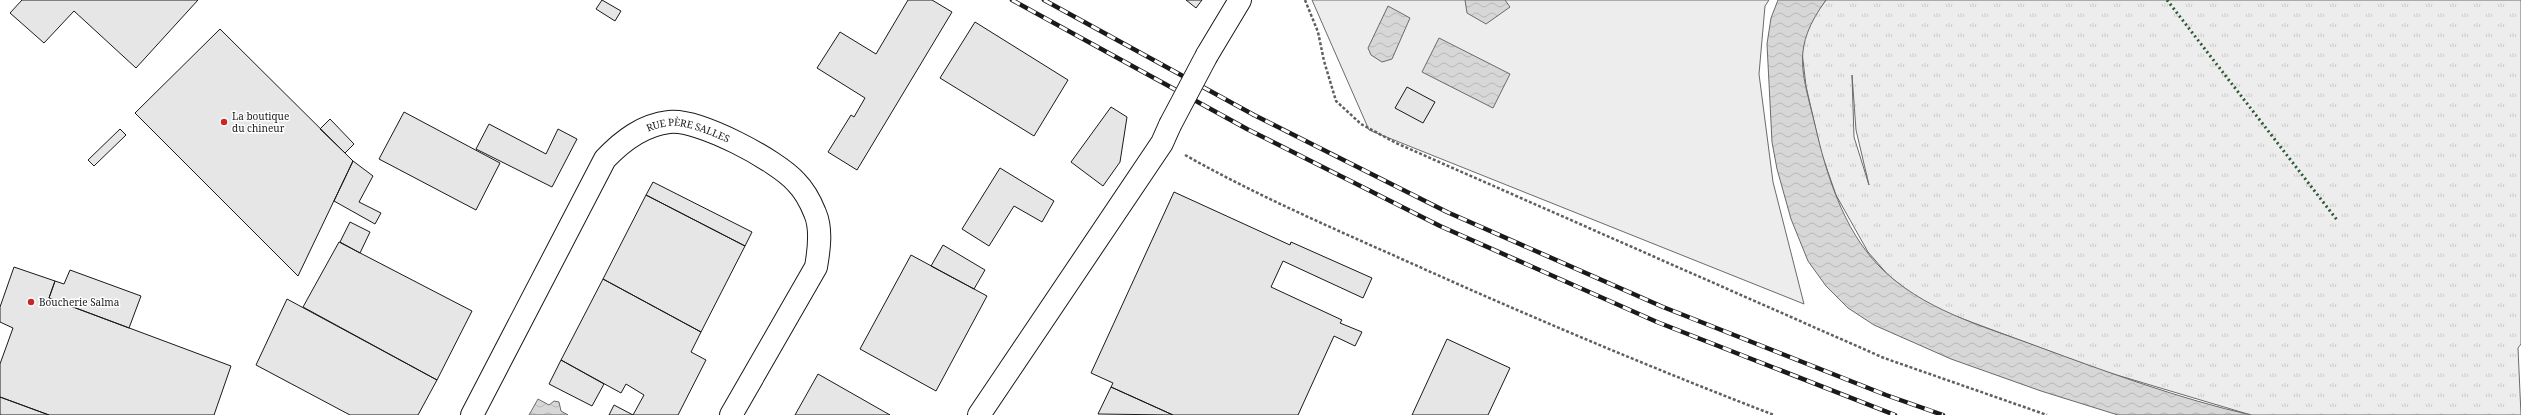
<svg xmlns="http://www.w3.org/2000/svg" width="2521" height="415" viewBox="0 0 2521 415" font-family="'Noto Serif',serif">
	<style>
		.grass { fill: url(#grass-tufts); stroke: #6a6a6a; fill-rule: evenodd }
		.built { fill: #ededed; stroke: #6a6a6a }
		.water { fill: url(#water-waves); stroke: #6a6a6a }
		.building { fill: #e6e6e6; stroke: #1a1a1a }
		.lines { fill: none; stroke-linecap: round; stroke-linejoin: round }
		.street-casing { stroke: #1a1a1a; stroke-width: 24 }
		.path { stroke: #5f5f5f; stroke-width: 2.5; stroke-dasharray: 3 2; stroke-linecap: butt }
		.street { stroke: #fff; stroke-width: 22 }
		.rail-casing { stroke: #1a1a1a; stroke-width: 4.5 }
		.rail { stroke: #fff; stroke-width: 3; stroke-dasharray: 9; stroke-linecap: butt }
		.street-bridge-casing { stroke: #1a1a1a; stroke-width: 24; stroke-linecap: butt }
		.street-bridge { stroke: #fff; stroke-width: 22 }
		.hedge { stroke: #2b5a34; stroke-width: 3; stroke-dasharray: 2 3; stroke-linecap: butt }
		.poi-dot { fill: #c62828; stroke: #fff; stroke-width: 1.5 }
		.labels { text-anchor: middle; dominant-baseline: central; stroke-width: 3; stroke-linejoin: round; paint-order: stroke }
		.poi-label { font-size: 10px; fill: #1a1a1a; stroke: #fff; text-anchor: start }
		.street-label { font-size: 10px; fill: #1a1a1a; stroke: #fff }
	</style>
	<defs>
		<pattern id="grass-tufts" width="24" height="20" patternUnits="userSpaceOnUse"><rect width="24" height="20" fill="#ededed"/><path d="M3 7l-1-3M5 7V3M7 7l1-3M15 17l-1-3M17 17v-4M19 17l1-3" fill="none" stroke="#cbcbcb"/></pattern>
		<pattern id="water-waves" width="16" height="10" patternUnits="userSpaceOnUse"><rect width="16" height="10" fill="#d7d7d7"/><path d="M0 5q4-4 8 0t8 0" fill="none" stroke="#b8b8b8"/></pattern>
	</defs>
	<rect width="100%" height="100%" fill="#fff"/>
	<!-- grass -->
	<path class="grass" d="M1826 0H2521V344L2518 348 2521 415H2251L2100 370 1947 313 1916 297 1889 276 1868 252 1836 195 1821 152 1806 86 1802 52 1805 36 1814 16ZM1852 75 1856 130 1869 185 1854 137Z"/>
	<!-- built -->
	<path class="built" d="M1312 0H1769L1765 6 1759 74 1773 182 1804 304 1369 130Z"/>
	<!-- water -->
	<path class="water" d="M1465 0H1505L1510 7 1486 24 1467 13Z
		M1778 0H1826C1791 48 1802 71 1815 125 1826 173 1843 229 1879 266 1922 310 1983 326 2039 347 2107 372 2180 399 2251 415H2118L2041 391 1951 359 1874 325 1848 308 1826 286 1808 261 1791 219 1777 169 1772 142 1767 44 1771 18Z
		M1388 6 1410 18 1392 59 1382 62 1371 55 1368 48Z
		M1439 38 1510 74 1493 108 1422 72Z
		M538 399 549 405 554 401 559 402 561 411 568 415H529Z"/>
	<!-- building -->
	<path class="building" d="M22 0H198L136 68 74 11 44 43 10 13Z
		M602 0 621 11 615 21 596 9Z
		M908 0H932L952 12 857 170 828 152 851 115 854 117 865 98 817 68 840 32 876 54Z
		M1186 0H1202L1196 8Z
		M975 22 1068 80 1034 136 940 78Z
		M220 29 353 161 298 276 135 113Z
		M1407 87 1435 102 1423 123 1395 108Z
		M1111 107 1127 117 1120 162 1103 186 1071 162Z
		M404 112 500 163 476 210 379 159Z
		M330 119 354 144 345 153 320 129Z
		M489 124 546 154 558 129 577 139 552 187 476 149Z
		M120 129 126 135 94 166 88 160Z
		M353 161 373 176 359 202 381 213 375 224 334 201Z
		M1000 168 1054 201 1042 222 1014 206 989 246 962 229Z
		M653 182 752 232 745 246 646 195Z
		M1174 192 1290 245 1291 242 1372 278 1363 298 1283 261 1271 287 1342 320 1340 323 1362 332 1355 346 1334 336 1298 415H1173L1111 387 1113 383 1091 373Z
		M646 195 745 246 701 332 603 279Z
		M350 222 370 232 360 253 340 242Z
		M339 242 472 311 437 380 303 307Z
		M943 245 985 270 974 289 931 266Z
		M911 255 987 296 936 391 860 349Z
		M14 267 55 281 49 298 231 366 214 415H49L0 397V364L13 328 0 322V307Z
		M70 270 141 296 129 328 49 298 55 281 64 284Z
		M603 279 701 332 691 352 706 360 678 415H633L644 395 626 384 621 393 561 360Z
		M287 299 437 380 418 415H350L256 365Z
		M1447 339 1510 368 1488 415H1412Z
		M561 360 604 384 592 406 549 384Z
		M818 374 890 415H795Z
		M1111 387 1173 415 1098 414Z
		M0 397 49 415H0Z
		M614 405 633 415H609Z"/>
	<g class="lines">
		<!-- street casing -->
		<g class="street-casing">
			<g id="street">
				<path d="M1207 55 1240 0"/>
				<path id="s1" d="M472 415 605 159C623 140 643 125 669 122 698 118 778 161 796 182 804 190 811 203 815 213 822 229 819 250 816 267L731 415"/>
				<path d="M979 415 1162 143 1170 125"/>
			</g>
		</g>
		<!-- path -->
		<path class="path" d="M1305 0 1318 32 1324 61 1336 101 1361 124 1396 143 1884 358 2047 415
			M1185 155C1256 195 1330 227 1404 260 1526 315 1649 367 1774 415"/>
		<!-- street -->
		<use href="#street" class="street"/>
		<!-- rail casing -->
		<g class="rail-casing">
			<path id="rail" d="M1012 0 1247 129 1440 226 1657 322 1895 415
				M1044 0 1254 115 1447 212 1663 307 1886 395 1943 415"/>
		</g>
		<!-- rail -->
		<use href="#rail" class="rail"/>
		<!-- street-bridge casing -->
		<g class="street-bridge-casing">
			<path id="street-bridge" d="M1170 125 1207 55"/>
		</g>
		<!-- street-bridge -->
		<use href="#street-bridge" class="street-bridge"/>
		<!-- hedge -->
		<path class="hedge" d="M2167 0 2337 220"/>
	</g>
	<!-- markers -->
	<g class="poi-dot">
		<circle cx="224" cy="122" r="4"/>
		<circle cx="31" cy="302" r="4"/>
	</g>
	<g class="labels">
		<!-- poi labels -->
		<g class="poi-label">
			<text x="232" y="116">La boutique<tspan x="232" dy="12">du chineur</tspan></text>
			<text x="39" y="302">Boucherie Salma</text>
		</g>
		<!-- street labels -->
		<g class="street-label">
			<text stroke="none"><textPath href="#s1" startOffset="384">RUE PÈRE SALLES</textPath></text>
		</g>
	</g>
</svg>
